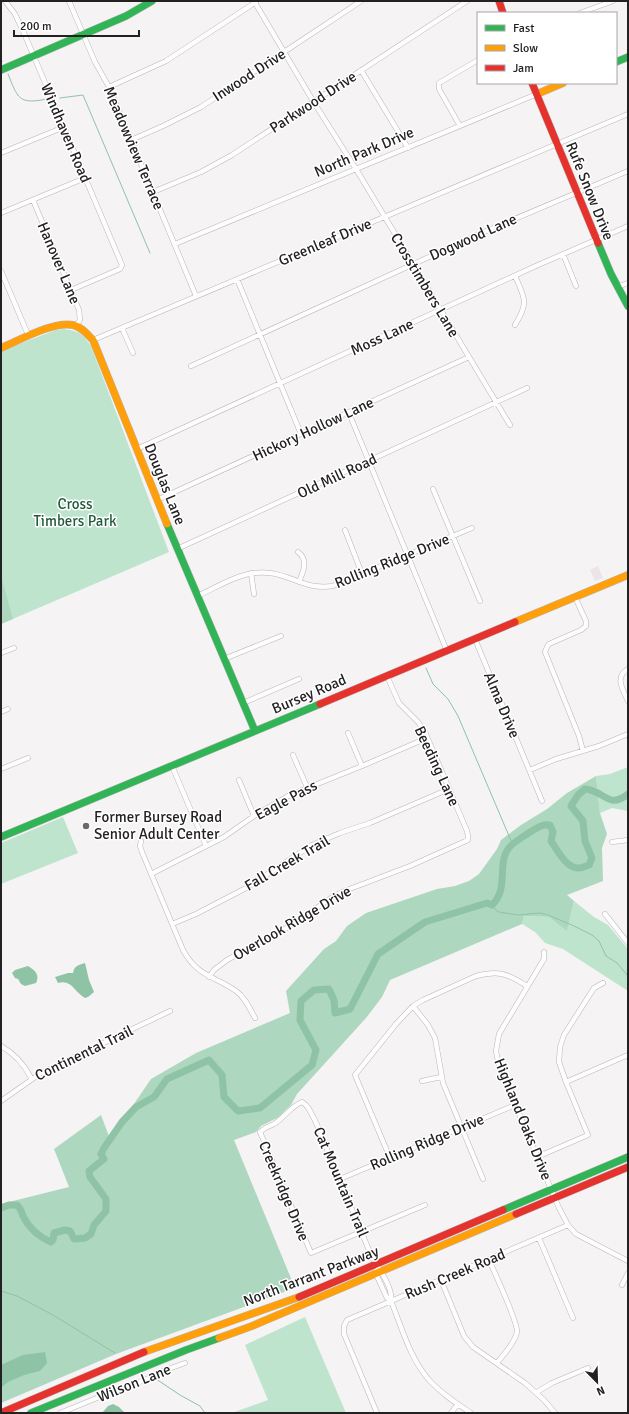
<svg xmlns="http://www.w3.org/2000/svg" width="629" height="1414" viewBox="0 0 629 1414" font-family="Signika,sans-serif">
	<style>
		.built { fill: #ece4e8 }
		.green { fill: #bfe4ce }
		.forest { fill: #aed7c0 }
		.water { fill: #8fc3a6 }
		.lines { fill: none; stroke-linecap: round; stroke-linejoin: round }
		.stream { stroke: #8fc3a6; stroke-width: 1 }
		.river { stroke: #8fc3a6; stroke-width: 7 }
		.street-casing { stroke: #b8b6b7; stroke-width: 5.5 }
		.fast-casing { stroke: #b8b6b7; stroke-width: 8 }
		.slow-casing { stroke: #b8b6b7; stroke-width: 8 }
		.jam-casing { stroke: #b8b6b7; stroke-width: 8 }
		.street { stroke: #fefdfd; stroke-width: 4.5 }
		.fast { stroke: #30b455; stroke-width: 7 }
		.slow { stroke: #ff9f0a; stroke-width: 7 }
		.jam { stroke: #e5322d; stroke-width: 7 }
		.poi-dot { fill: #6c6a6c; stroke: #fff; stroke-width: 1.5 }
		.labels { text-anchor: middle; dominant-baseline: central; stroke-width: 3; stroke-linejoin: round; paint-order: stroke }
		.street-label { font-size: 15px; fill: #232122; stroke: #fff }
		.park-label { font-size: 15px; fill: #215a3d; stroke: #fff }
		.poi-label { font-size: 15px; fill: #232122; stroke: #fff; text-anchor: start }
	</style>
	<rect width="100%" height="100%" fill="#f5f3f4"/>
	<!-- built -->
	<path class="built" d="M598 566 603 578 595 581 590 570Z"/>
	<!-- green -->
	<path class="green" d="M64 329C79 331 83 334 91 346L169 552 1 624V351L56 330Z
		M628 767V811L612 808 600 813 596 776 610 774Z
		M63 817 78 853 1 884V843Z
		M574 901 594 917 608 925 628 949V991L563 949 545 943 535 932 522 924 524 916 549 917 567 930Z
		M305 1317 346 1413H232L268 1400 245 1345Z"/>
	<!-- forest -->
	<path class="forest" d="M1 576 13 619 1 624Z
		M596 776 600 813 607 834 602 848 603 881 567 895 574 901 567 931 549 917 524 916 522 924 390 980 382 997 366 1018 297 1094 291 1105 277 1118 261 1126 256 1132 234 1140 295 1288 116 1354 1 1403V1204L69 1187 54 1149 101 1115 110 1139 151 1079 196 1053 290 1013 286 991 324 949 336 941 347 926 366 913 437 889 455 886 469 881 479 874 497 849 501 840 521 825 547 809 567 793Z"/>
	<!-- water -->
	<path class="water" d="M85 963 89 980 94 992 88 997 85 998C74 992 72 979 58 983L55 977 68 973H73C74 966 78 965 85 963Z
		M28 966C35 970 40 975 36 983L25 986 21 984 18 979 15 978 12 973 15 970Z
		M45 1352 47 1363 40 1371 24 1375 8 1382 1 1388V1365L23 1355Z
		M113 1404 119 1407 125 1413H102L108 1406Z"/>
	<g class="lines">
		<!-- stream -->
		<path class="stream" d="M1 59 2 61
			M8 74C18 98 18 105 47 99
			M60 98 83 95 150 253
			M426 668 433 684 448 699 458 716 512 843
			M492 905 497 911 499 912 518 915 540 913 548 915 574 926 592 935 599 941 606 956 617 963 628 976
			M1 1291 17 1296 53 1315 115 1353
			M156 1379 180 1395 200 1406 205 1413"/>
		<!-- river -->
		<path class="river" d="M1 1208 9 1205H17C21 1208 21 1211 23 1216 29 1228 39 1237 51 1242L53 1240 54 1233 65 1230 70 1231 74 1239 85 1238 91 1234 94 1225 106 1211V1199L90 1177 89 1171 104 1159 101 1154 104 1148 122 1122 136 1107 154 1097 167 1079 209 1060 222 1075 224 1097 238 1111 260 1108 312 1065 316 1050 300 1020 301 1001 314 990 329 989 334 1000 335 1013 350 1009 378 954 425 922 487 903 492 905C509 889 497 865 508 849 514 841 522 838 530 832 537 828 542 824 550 825L553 832 551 841C557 850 567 869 579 868 582 868 586 866 589 865L592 858 585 841 583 821 571 806 578 795 585 789C604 790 608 810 628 794"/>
		<!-- street casing -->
		<g class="street-casing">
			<path id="street" d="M5 1 15 14 24 33 122 265 120 269 71 290
				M69 1 95 62 109 87 196 296
				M254 1 313 101 356 169 510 425
				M580 13 613 1
				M361 70 408 148
				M109 87 166 61 256 2
				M460 126 439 89V83L478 60
				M131 140 163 126 201 107 361 1
				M1 153 64 127
				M153 192 201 172 232 155 467 1
				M33 200 79 310 80 320 76 326
				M1 213 85 178
				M175 244 537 94
				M563 254 576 286
				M1 271 29 337
				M515 276C525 298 529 303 515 325
				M237 279 301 434
				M617 287 628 283
				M122 328 133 353
				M93 340 628 114
				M191 366 477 235 628 171
				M349 413 447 651
				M137 449 538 265 628 226
				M433 489 480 601
				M157 500 469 357
				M345 530 362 574
				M177 549 527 388
				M298 552C309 560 303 572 299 582
				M251 573 254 594
				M197 596C220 586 244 569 270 573 294 576 305 590 333 586L472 528
				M575 597 586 621V626L581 630 549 644 547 647 545 652 579 736 583 751
				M475 639 542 801
				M1 653 14 648
				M224 659 281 636
				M628 669C614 677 623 690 628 701
				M243 703 299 679
				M1 712 8 709
				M348 733 362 766
				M293 755 307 787
				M172 766 206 846
				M1 769 28 758
				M530 770 556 759 599 746 628 734
				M239 780 254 816
				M141 841 140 846 142 852 183 950C198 977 213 975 236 991 245 997 250 1009 255 1018
				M612 842 628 840
				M151 874 224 837 254 816 290 795 362 766 427 738
				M605 914 628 943
				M172 924 196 914 248 887 312 845 340 833 370 823 449 789
				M544 952V959L499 1034 496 1051 499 1066 559 1208 568 1225 576 1234 628 1261
				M209 977 214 970 227 960 292 925 334 896 347 890 410 866 468 840V836L467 831 425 732 418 722 399 703 387 676
				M413 1006 428 1025 435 1038 443 1083 483 1179
				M1 1046C15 1054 24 1064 31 1078
				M422 1081 441 1077
				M566 1082 628 1055
				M1 1101 41 1073 170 1011
				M537 1157 588 1135 566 1082 559 1062 560 1047 564 1035 594 988 603 983
				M390 1158 355 1075 396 1024 413 1006 423 1000 476 976C499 970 508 974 527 986
				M340 1179 515 1105
				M539 1238 573 1318
				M489 1260C494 1271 518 1323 517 1332 515 1343 503 1355 497 1363
				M376 1271V1274L387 1298 391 1301C402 1328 410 1359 430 1381 442 1394 456 1403 471 1413
				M441 1280 464 1336 473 1347 525 1383 544 1400 555 1413
				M622 1285 628 1273
				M391 1301C393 1285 377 1268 371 1255 358 1223 344 1191 331 1159 324 1143 319 1126 310 1111 308 1107 306 1104 302 1102 291 1106 284 1118 274 1124 269 1126 264 1128 260 1132L311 1253 425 1205
				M537 1392 552 1383 588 1368
				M60 1413 119 1389 145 1380 160 1372 185 1363
				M377 1413 344 1334V1326L347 1320 568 1225
				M451 1413 458 1404"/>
		</g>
		<!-- fast casing -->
		<g class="fast-casing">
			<path id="fast" d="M616 62 628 57
				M1 70 126 16 152 1
				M598 243 611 274 628 306
				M167 524 255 731
				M1 837 320 704
				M503 1210 628 1157
				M31 1413 186 1350 219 1338"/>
		</g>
		<!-- slow casing -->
		<g class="slow-casing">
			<path id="slow" d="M537 94 563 83
				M1 348C20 340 53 321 73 325 82 327 87 334 93 340L167 524
				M515 622 628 575
				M219 1338 252 1326 516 1214
				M144 1352 299 1297"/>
		</g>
		<!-- jam casing -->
		<g class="jam-casing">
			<path id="jam" d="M499 1 503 13
				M532 83 598 243
				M320 704 515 622
				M516 1214 628 1167
				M299 1297 503 1210
				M1 1413 144 1352"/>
		</g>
		<!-- street -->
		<use href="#street" class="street"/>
		<!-- fast -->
		<use href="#fast" class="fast"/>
		<!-- slow -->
		<use href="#slow" class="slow"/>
		<!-- jam -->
		<use href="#jam" class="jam"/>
	</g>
	<!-- markers -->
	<circle class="poi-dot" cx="86" cy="826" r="4"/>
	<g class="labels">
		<!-- street labels -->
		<g class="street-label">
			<text transform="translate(249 75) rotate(-33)">Inwood Drive</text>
			<text transform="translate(313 102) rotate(-33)">Parkwood Drive</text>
			<text transform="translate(66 133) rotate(67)">Windhaven Road</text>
			<text transform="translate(134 148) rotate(67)">Meadowview Terrace</text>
			<text transform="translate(364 152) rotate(-23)">North Park Drive</text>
			<text transform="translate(590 191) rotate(68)">Rufe Snow Drive</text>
			<text transform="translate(473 237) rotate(-24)">Dogwood Lane</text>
			<text transform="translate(325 242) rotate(-23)">Greenleaf Drive</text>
			<text transform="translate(59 263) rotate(67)">Hanover Lane</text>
			<text transform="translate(425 285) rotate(59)">Crosstimbers Lane</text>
			<text transform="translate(382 337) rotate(-25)">Moss Lane</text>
			<text transform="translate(313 429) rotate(-25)">Hickory Hollow Lane</text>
			<text transform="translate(337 476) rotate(-25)">Old Mill Road</text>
			<text transform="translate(165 484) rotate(68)">Douglas Lane</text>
			<text transform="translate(392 561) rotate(-22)">Rolling Ridge Drive</text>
			<text transform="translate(309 694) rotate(-23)">Bursey Road</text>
			<text transform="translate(502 705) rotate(67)">Alma Drive</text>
			<text transform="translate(437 766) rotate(65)">Beeding Lane</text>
			<text transform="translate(286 800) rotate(-28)">Eagle Pass</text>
			<text transform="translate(287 863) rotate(-30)">Fall Creek Trail</text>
			<text transform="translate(292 923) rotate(-30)">Overlook Ridge Drive</text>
			<text transform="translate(84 1053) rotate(-26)">Continental Trail</text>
			<text transform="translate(523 1119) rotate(68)">Highland Oaks Drive</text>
			<text transform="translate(427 1142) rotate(-23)">Rolling Ridge Drive</text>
			<text transform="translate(341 1182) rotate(67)">Cat Mountain Trail</text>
			<text transform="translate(284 1191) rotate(67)">Creekridge Drive</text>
			<text transform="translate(455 1274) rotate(-23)">Rush Creek Road</text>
			<text transform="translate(311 1276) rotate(-21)">North Tarrant Parkway</text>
			<text transform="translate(134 1383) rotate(-22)">Wilson Lane</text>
		</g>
		<!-- park labels -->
		<g class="park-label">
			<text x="75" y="504">Cross<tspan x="75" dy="17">Timbers Park</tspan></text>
		</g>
		<!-- poi labels -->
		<g class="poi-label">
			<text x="94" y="817">Former Bursey Road<tspan x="94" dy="17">Senior Adult Center</tspan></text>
		</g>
	</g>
	<!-- border -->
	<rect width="629" height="1414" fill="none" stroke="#232122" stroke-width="4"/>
	<!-- legend -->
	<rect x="477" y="12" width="140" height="72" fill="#ffffff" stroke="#a7a6a7"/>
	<rect x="485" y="25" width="20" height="6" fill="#30b455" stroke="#a7a6a7"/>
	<text x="513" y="32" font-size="12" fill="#232122">Fast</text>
	<rect x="485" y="45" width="20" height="6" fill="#ff9f0a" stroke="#a7a6a7"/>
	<text x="513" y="52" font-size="12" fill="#232122">Slow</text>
	<rect x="485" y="65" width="20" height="6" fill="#e5322d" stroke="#a7a6a7"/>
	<text x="513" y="72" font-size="12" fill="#232122">Jam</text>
	<!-- north arrow -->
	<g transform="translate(597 1382) rotate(157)" stroke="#ffffff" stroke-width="3" paint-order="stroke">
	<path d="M0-3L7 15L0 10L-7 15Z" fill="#232122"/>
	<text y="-6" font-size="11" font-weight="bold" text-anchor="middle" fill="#232122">N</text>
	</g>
	<!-- scale -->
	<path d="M14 30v6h125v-6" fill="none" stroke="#232122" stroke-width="2"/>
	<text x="20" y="30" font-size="12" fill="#232122" stroke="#ffffff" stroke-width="3" paint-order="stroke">200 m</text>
</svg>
